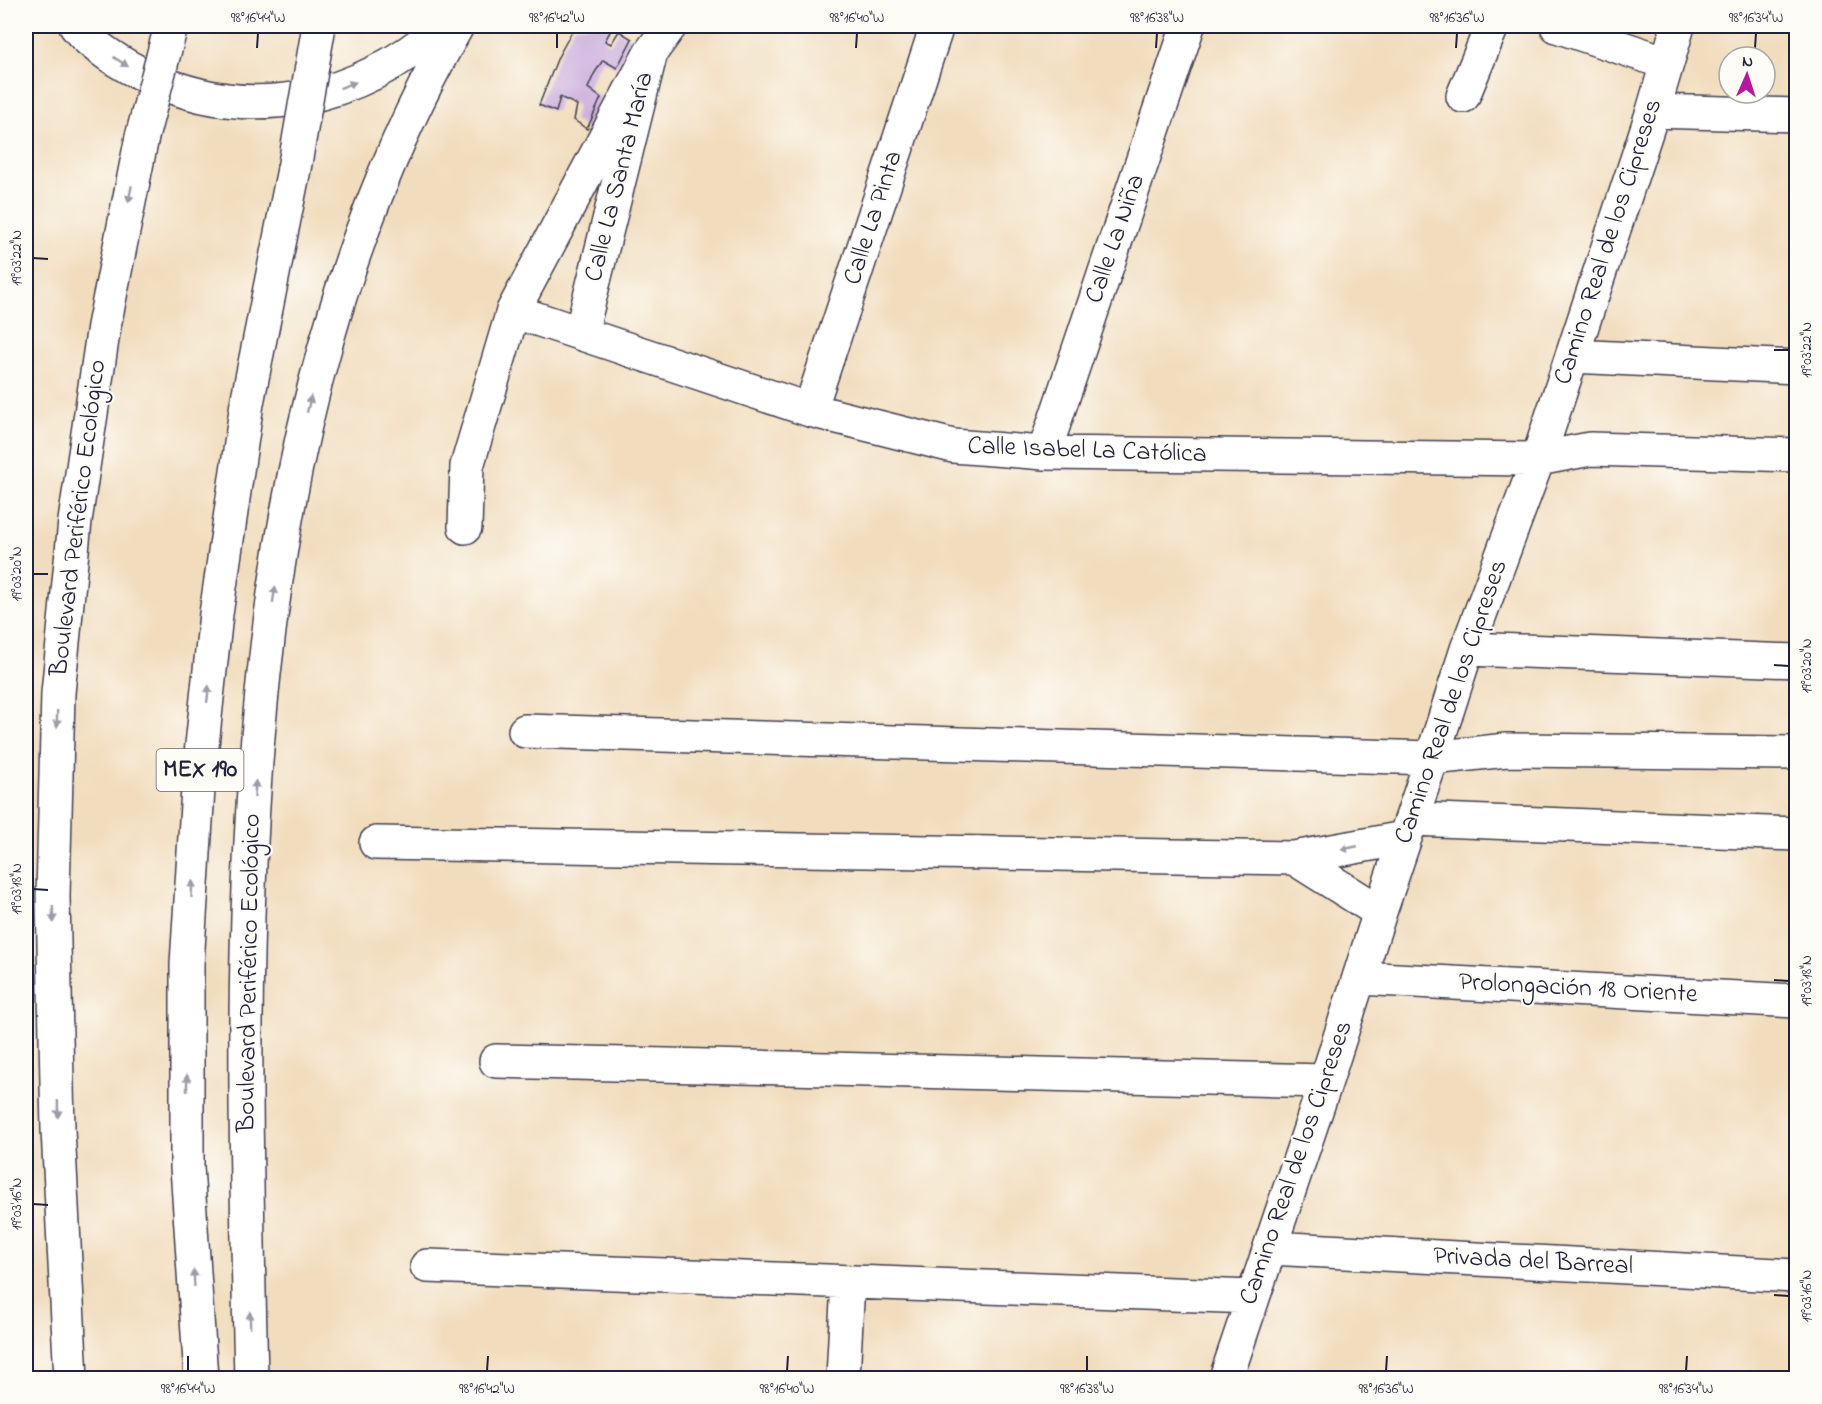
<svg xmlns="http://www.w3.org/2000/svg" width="1822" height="1404" viewBox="0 0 1822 1404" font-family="'Indie Flower',sans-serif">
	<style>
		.building { fill: #cdb0dd }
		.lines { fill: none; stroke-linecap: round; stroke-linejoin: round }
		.minor-casing { stroke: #413e4f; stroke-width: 36 }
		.highway-casing { stroke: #413e4f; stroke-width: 36 }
		.minor { stroke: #fff; stroke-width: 33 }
		.highway { stroke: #fff; stroke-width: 33 }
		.highway-bridge-casing { stroke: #413e4f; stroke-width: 36; stroke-linecap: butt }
		.highway-bridge { stroke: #fff; stroke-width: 33 }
		.oneway { fill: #9c9ca7 }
		.ticks { fill: none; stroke: #22223b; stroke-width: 2 }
		.labels { text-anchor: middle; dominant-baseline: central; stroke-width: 4.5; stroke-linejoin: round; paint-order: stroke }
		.shield { fill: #fdfcf7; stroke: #646373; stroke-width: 1.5 }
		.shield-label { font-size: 24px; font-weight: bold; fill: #22223b }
		.street-label { font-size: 26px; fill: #22223b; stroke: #fdfcf7 }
		.neatline { fill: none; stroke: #22223b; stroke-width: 2 }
		.ticks-label { font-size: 15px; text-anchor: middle; fill: #22223b }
	</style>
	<rect width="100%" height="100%" fill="#fdfcf7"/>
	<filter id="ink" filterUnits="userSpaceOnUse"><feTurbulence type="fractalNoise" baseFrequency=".0167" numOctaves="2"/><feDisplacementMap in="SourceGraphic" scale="12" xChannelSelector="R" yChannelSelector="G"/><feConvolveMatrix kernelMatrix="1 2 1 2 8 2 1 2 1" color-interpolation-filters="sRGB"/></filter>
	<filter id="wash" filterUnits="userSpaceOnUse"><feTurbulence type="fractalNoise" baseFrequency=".008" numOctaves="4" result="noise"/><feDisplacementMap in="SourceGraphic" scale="24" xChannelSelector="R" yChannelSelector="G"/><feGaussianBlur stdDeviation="1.35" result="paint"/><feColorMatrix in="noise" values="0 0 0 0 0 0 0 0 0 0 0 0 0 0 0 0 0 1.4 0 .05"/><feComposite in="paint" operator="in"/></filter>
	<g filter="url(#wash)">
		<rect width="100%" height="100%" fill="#f1ddbe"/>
		<g id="blocks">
			<!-- building -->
			<path class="building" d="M575 26H613L605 41 611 44 619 31 632 39 617 68 603 60 594 74 588 88 601 98 587 129 574 120 577 105 560 97 556 112 539 105 558 57Z"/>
		</g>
	</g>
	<g filter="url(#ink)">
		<use href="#blocks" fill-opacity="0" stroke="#413e4f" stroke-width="1.5"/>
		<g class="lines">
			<!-- minor casing -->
			<g class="minor-casing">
				<path id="minor" d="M1557 26 1667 63
					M1463 96 1492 26
					M1653 111 1796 115
					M513 311 810 410 953 446 1044 453 1538 459 1590 449 1796 455
					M581 333 651 52 670 26
					M1572 356 1796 367
					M810 410 937 26
					M1044 453 1188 26
					M465 527 467 466 513 311 651 52
					M1467 649 1796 661
					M525 731 1432 758 1507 750 1796 753
					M1412 819 1796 834
					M376 843 1294 858 1404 838
					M1294 858 1380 912
					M1359 978 1796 1001
					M496 1061 1326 1081
					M1270 1248 1796 1276
					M427 1266 1252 1297
					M843 1378 848 1282
					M1226 1378 1326 1081 1380 912 1432 758 1467 649 1538 459 1653 111 1678 26"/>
			</g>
			<!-- highway casing -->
			<g class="highway-casing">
				<path id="highway" d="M76 26C90 45 124 66 146 76 251 126 358 100 443 26
					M71 1378 58 1130 53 896 58 693 75 521 104 326 142 137
					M201 1378 187 1167V964L199 773 216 614 247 403 294 169
					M251 1378C240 923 225 434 457 26"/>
			</g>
			<!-- minor -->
			<use href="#minor" class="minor"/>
			<!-- highway -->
			<use href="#highway" class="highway"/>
			<!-- highway-bridge casing -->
			<g class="highway-bridge-casing">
				<path id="highway-bridge" d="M142 137 171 26
					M294 169 319 26"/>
			</g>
			<!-- highway-bridge -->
			<use href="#highway-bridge" class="highway-bridge"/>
		</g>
		<!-- one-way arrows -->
		<defs><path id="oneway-solid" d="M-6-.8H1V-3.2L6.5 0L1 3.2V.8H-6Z" transform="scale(1.5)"/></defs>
		<g class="oneway">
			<use href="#oneway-solid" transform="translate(121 62) rotate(33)"/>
			<use href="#oneway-solid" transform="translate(348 85) rotate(-20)"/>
			<use href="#oneway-solid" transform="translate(130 194) rotate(101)"/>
			<use href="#oneway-solid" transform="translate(309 404) rotate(-77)"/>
			<use href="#oneway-solid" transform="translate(274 595) rotate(-82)"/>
			<use href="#oneway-solid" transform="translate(208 694) rotate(-84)"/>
			<use href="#oneway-solid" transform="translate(57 719) rotate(91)"/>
			<use href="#oneway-solid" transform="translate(255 789) rotate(-86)"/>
			<use href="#oneway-solid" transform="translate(1349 848) rotate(169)"/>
			<use href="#oneway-solid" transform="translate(192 889) rotate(-86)"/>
			<use href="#oneway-solid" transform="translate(53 914) rotate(89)"/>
			<use href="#oneway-solid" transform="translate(187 1083) rotate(-90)"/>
			<use href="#oneway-solid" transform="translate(58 1109) rotate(89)"/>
			<use href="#oneway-solid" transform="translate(194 1278) rotate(-93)"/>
			<use href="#oneway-solid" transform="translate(250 1320) rotate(-91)"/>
		</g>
	</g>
	<!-- ticks -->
	<path class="ticks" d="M257 48 258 33M557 48V33M856 48 857 33M1156 48 1157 33M1456 48 1457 33M1755 48 1756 33M33 258 48 259M1774 350H1789M33 574H48M1774 665 1789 666M33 889 48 890M1774 980 1789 981M33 1204 48 1205M1774 1295 1789 1296M188 1371V1356M487 1371 488 1356M787 1371 788 1356M1087 1371V1356M1386 1371 1387 1356M1686 1371 1687 1356"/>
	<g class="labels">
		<!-- shield labels -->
		<rect class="shield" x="156.5" y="749" width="87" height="42" rx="4.5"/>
		<g class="shield-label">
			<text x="200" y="770">MEX 190</text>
		</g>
		<!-- street labels -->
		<g class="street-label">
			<text transform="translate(620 177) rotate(-76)">Calle La Santa María</text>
			<text transform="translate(874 218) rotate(-72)">Calle La Pinta</text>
			<text transform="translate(1116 239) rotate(-71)">Calle La Niña</text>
			<text transform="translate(1609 242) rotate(-72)">Camino Real de los Cipreses</text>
			<text transform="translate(1087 451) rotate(2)">Calle Isabel La Católica</text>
			<text transform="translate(79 518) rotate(-83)">Boulevard Periférico Ecológico</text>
			<text transform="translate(1452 702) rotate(-71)">Camino Real de los Cipreses</text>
			<text transform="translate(250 973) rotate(-89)">Boulevard Periférico Ecológico</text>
			<text transform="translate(1578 989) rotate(3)">Prolongación 18 Oriente</text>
			<text transform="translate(1297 1163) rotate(-71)">Camino Real de los Cipreses</text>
			<text transform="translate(1533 1262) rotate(3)">Privada del Barreal</text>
		</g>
	</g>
	<!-- margin -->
	<rect width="1822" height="1404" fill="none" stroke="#fdfcf7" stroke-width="66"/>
	<!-- north arrow -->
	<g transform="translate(1747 75) rotate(3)"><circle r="28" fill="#fdfcf7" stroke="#a5a5ac" stroke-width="1.5"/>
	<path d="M0-4.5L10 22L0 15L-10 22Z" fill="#b5179e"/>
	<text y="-9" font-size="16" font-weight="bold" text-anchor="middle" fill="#22223b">N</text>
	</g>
	<rect x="33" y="33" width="1756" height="1338" class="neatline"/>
	<g class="ticks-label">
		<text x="258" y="22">98°16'44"W</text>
		<text x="557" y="22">98°16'42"W</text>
		<text x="857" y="22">98°16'40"W</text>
		<text x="1157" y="22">98°16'38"W</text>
		<text x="1457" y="22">98°16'36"W</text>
		<text x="1756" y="22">98°16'34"W</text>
		<text transform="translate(16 258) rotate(-90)" y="5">19°03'22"N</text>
		<text transform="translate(1806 350) rotate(-90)" y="5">19°03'22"N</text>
		<text transform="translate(16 574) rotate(-90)" y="5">19°03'20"N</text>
		<text transform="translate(1806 666) rotate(-90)" y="5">19°03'20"N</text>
		<text transform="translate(16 889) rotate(-90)" y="5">19°03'18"N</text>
		<text transform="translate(1806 981) rotate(-90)" y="5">19°03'18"N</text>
		<text transform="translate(16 1204) rotate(-90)" y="5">19°03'16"N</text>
		<text transform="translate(1806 1296) rotate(-90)" y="5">19°03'16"N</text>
		<text x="188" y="1393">98°16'44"W</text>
		<text x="487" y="1393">98°16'42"W</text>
		<text x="787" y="1393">98°16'40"W</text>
		<text x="1087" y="1393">98°16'38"W</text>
		<text x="1386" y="1393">98°16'36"W</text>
		<text x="1686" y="1393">98°16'34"W</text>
	</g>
</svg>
